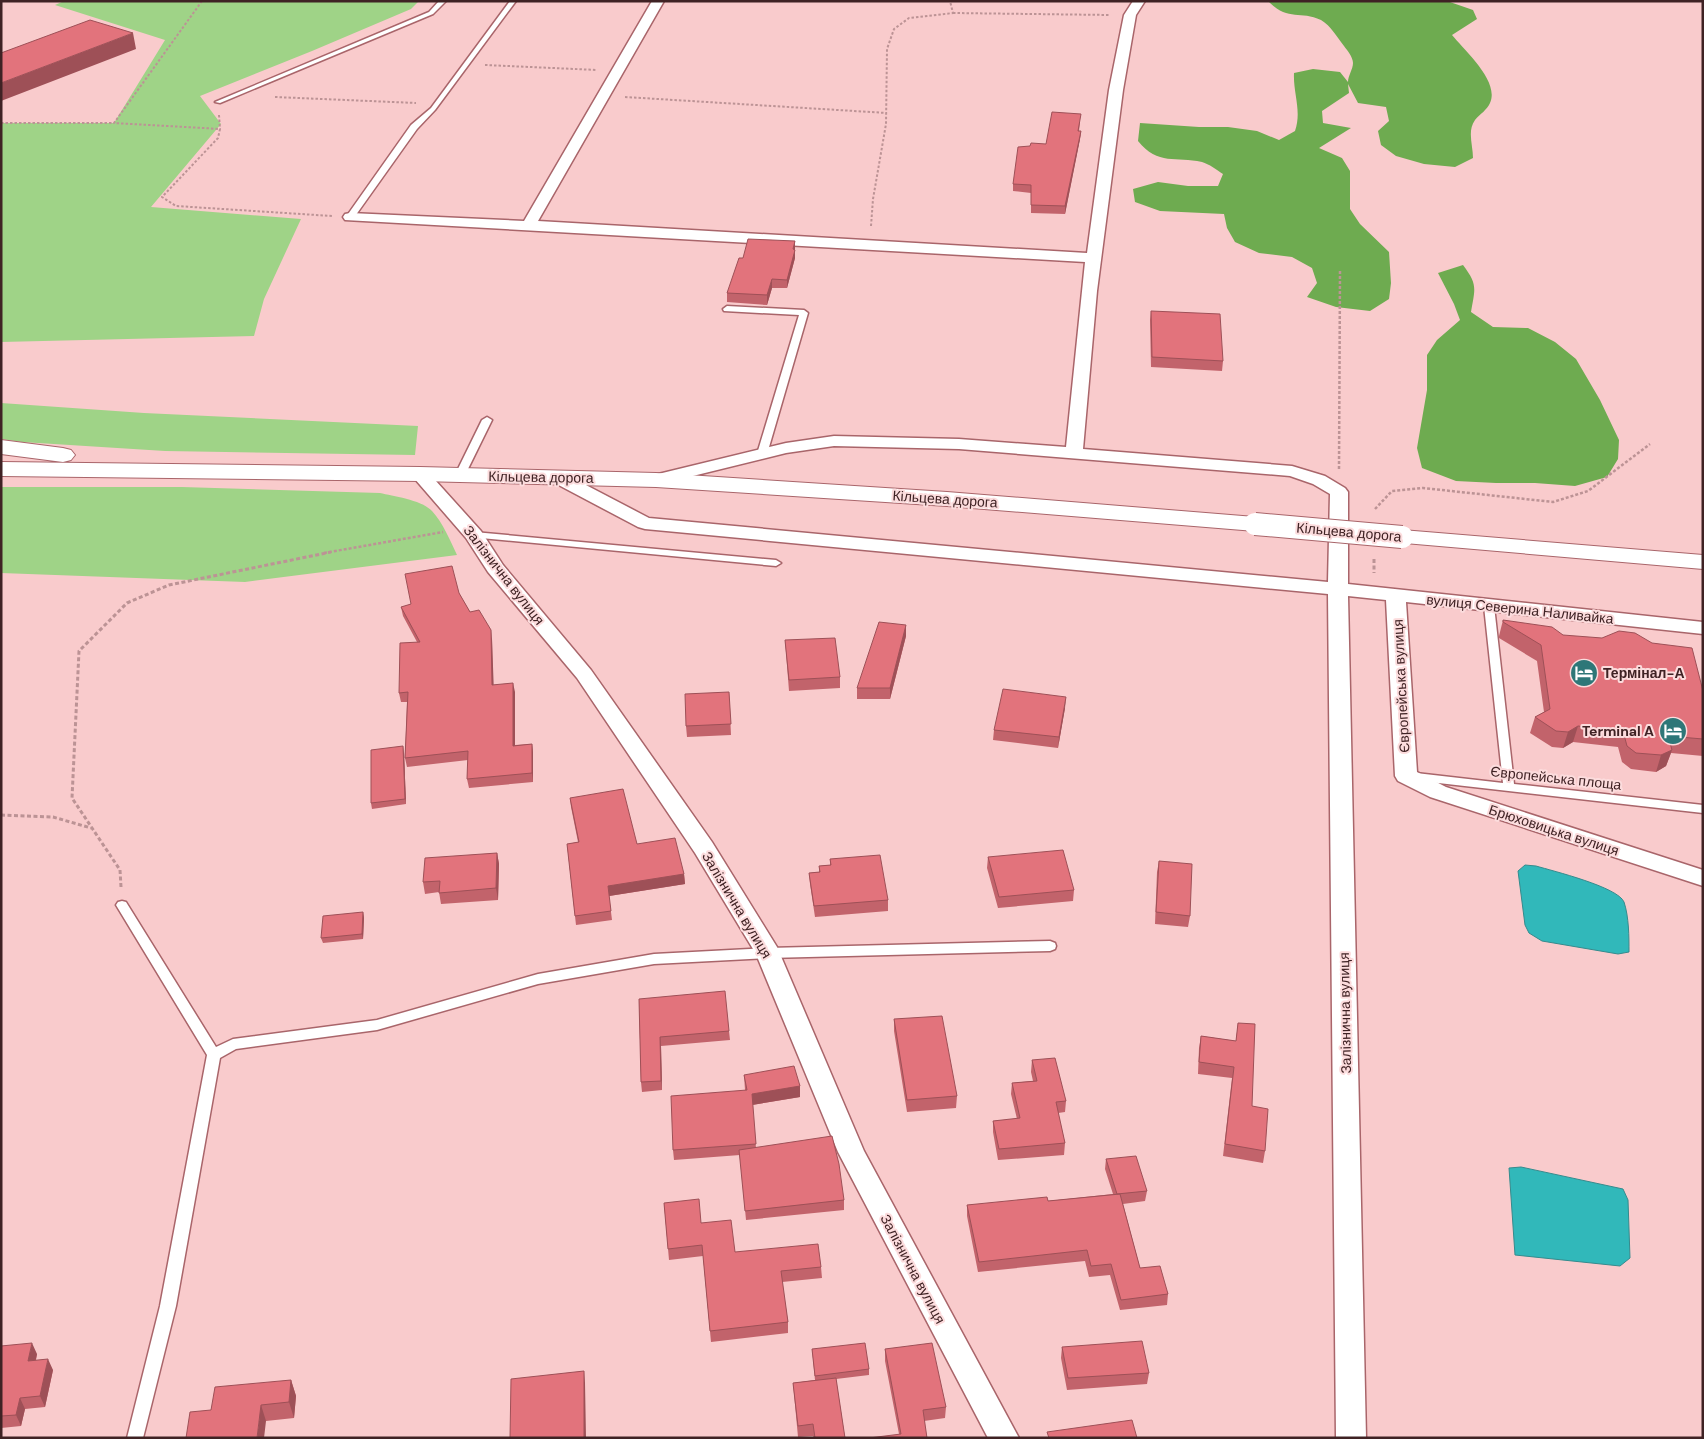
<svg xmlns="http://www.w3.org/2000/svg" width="1704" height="1439" viewBox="0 0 1704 1439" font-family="'DM Sans',sans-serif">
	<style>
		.green { fill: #9fd387 }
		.forest { fill: #6eab50 }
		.water { fill: #31b8ba; stroke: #358b8d }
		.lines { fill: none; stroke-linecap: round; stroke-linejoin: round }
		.lane-casing { stroke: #a9656a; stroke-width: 3 }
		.street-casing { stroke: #a9656a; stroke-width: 3 }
		.highway-casing { stroke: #a9656a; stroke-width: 2 }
		.path-far2 { stroke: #bc9395; stroke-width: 2; stroke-dasharray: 2.5 2; stroke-linecap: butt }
		.path-far1 { stroke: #bc9395; stroke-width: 2.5; stroke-dasharray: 3 2; stroke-linecap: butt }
		.path { stroke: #bc9395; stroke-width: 3; stroke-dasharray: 4 2.5; stroke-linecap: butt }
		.lane { fill: #fff; fill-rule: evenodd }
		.street { fill: #fff; fill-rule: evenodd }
		.highway { fill: #fff; fill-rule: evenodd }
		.highway-bridge-casing { stroke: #a9656a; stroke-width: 24; stroke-linecap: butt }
		.highway-bridge { stroke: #fff; stroke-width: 22 }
		.wall { fill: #c2636b }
		.shaded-wall { fill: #9e5057 }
		.building { fill: #e2737c; stroke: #9e5057 }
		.labels { text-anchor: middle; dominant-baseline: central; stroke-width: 4; stroke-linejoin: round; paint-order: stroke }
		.street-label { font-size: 14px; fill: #3f2224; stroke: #fcdcdd }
		.poi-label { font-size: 14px; font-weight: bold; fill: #3f2224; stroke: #fcdcdd; text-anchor: start }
	</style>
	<rect width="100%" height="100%" fill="#f9cbcc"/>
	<!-- green -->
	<path class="green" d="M64 1H419L411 9 312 51 200 96 221 124 151 207 301 219 264 299 254 336 1 342V123H114L165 40 55 5Z
		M1 403 144 413 418 426 415 455 165 451 22 442 1 439Z
		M1 487H182L380 493C393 496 422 500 432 511 443 523 450 540 457 555L245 582 1 573Z"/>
	<!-- forest -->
	<path class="forest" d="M1268 1H1447L1473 10 1477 19 1452 35C1464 50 1500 81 1490 103 1487 110 1480 114 1475 120 1467 131 1473 145 1473 158L1455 167 1424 164 1396 156 1381 145 1378 131 1389 121 1386 107 1358 103 1348 84 1349 93 1322 111 1323 123 1351 128 1319 148 1342 158 1350 171V209L1360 224 1389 252 1391 283 1389 299 1370 311 1336 307 1307 297 1317 283 1312 268 1292 257 1259 253 1235 242 1227 228 1224 214 1160 211 1135 202 1133 189 1158 182 1188 186H1218L1223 174C1217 170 1209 164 1202 162 1176 156 1158 166 1138 141L1140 123 1199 127H1228L1257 131 1279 140 1295 131C1302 111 1293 93 1294 73L1313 69 1340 72 1348 82C1348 76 1353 69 1353 63 1353 57 1347 50 1344 46 1337 37 1331 26 1321 20 1300 10 1288 22 1268 1Z
		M1463 265C1478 285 1475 288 1471 312L1493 327 1528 328 1555 342 1576 359 1600 400 1619 440 1618 459 1607 477 1575 486 1535 483H1496L1456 481 1422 468 1417 448 1427 390V355L1437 340 1460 320 1454 304 1438 273Z"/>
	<!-- water -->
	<path class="water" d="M1525 865 1536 866C1553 871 1618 887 1624 902 1629 917 1629 937 1629 952L1618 954 1542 941 1529 933 1525 925 1518 871Z
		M1521 1167 1623 1189 1628 1200 1630 1258 1620 1266 1515 1255 1509 1168Z"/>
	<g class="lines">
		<!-- lane casing -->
		<g class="lane-casing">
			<path id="lane" d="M439 1H446L433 14 220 103 215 102 429 12Z
				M510 1H516L435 110 417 129 353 219H347L346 217 411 125 431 108Z
				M727 306 804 310 808 313 767 454 762 457 757 454 799 315 724 311 723 309Z
				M487 417 492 420 465 475 463 477H457L455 475 482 420Z
				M474 532 776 560 781 563 776 566 470 537 469 535 470 533Z
				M1489 603 1494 606 1514 784 1703 805V813L1412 780 1410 777 1412 774 1416 773 1503 783 1484 606Z
				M122 901 126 902 216 1047 233 1039 377 1020 538 974 654 954 768 948 1050 941 1055 943 1056 946 1055 949 1050 951 768 958 654 964 538 984 377 1030 236 1049 220 1058 176 1306 143 1438H127L160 1306 207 1055 116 905 118 902Z"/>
		</g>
		<!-- street casing -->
		<g class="street-casing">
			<path id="street" d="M652 1H664L538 221 1087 253 1109 90 1124 15 1133 1H1145L1136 15 1123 90 1097 291 1083 449 1292 466 1325 476 1345 488 1348 492V584L1703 622V634L1406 602 1417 772 1446 787 1703 870V886L1430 797 1398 781 1395 776 1386 600 1348 596 1366 1438H1336L1328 594 645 529 638 527 551 481 548 477 551 473 557 472 563 473 649 518 1328 582 1330 494 1313 484 1290 476 959 449 834 446 786 453 656 485 650 484 647 480 650 476 786 443 834 436 959 439 1066 447 1085 262 345 220 343 217 345 214 350 213 524 221Z
				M420 469 426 470 481 531 503 565 591 670 712 842 777 947 864 1151 1019 1438H988L838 1152 756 954 695 853 577 678 488 572 466 538 414 478 411 474 414 470Z"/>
		</g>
		<!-- highway casing -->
		<g class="highway-casing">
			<path id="highway" d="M1 440 63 448 71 450 75 455 71 460 63 462 1 454Z
				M1 462 420 467 656 473 947 492 1255 517 1264 519 1267 524 1264 529 1255 531 947 506 656 487 420 481 1 476Z
				M1402 530 1703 555V569L1393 542 1390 537 1393 532Z"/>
		</g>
		<!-- path-far2 -->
		<path class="path-far2" d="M202 1 114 123 220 129 218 138 162 197 176 206 332 216
			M953 13 1110 15
			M485 65 597 70
			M275 97 416 103
			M625 97 887 113
			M219 115 220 129
			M1 123H114
			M871 226 873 199 886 124 887 49 894 29 909 18 953 13 950 1"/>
		<!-- path-far1 -->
		<path class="path-far1" d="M1339 469 1340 271
			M1375 509 1392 491 1423 488 1553 502 1588 491 1650 444
			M324 553 443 532"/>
		<!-- path -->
		<path class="path" d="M1374 559V573
			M1 815 53 817 91 828
			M121 887 120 870 72 798 79 651 127 603 169 585 331 552"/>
		<!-- lane -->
		<use href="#lane" class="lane"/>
		<!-- street -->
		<use href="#street" class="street"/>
		<!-- highway -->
		<use href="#highway" class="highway"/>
		<!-- highway-bridge casing -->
		<g class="highway-bridge-casing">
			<path id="highway-bridge" d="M1255 524 1402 537"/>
		</g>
		<!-- highway-bridge -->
		<use href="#highway-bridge" class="highway-bridge"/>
	</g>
	<!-- wall -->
	<path class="wall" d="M1080 122 1079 131H1081L1080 139 1065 214 1031 213V193L1013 191V184L1030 146 1046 144Z
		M795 241V258L787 288H772L767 305 727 302V293L743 258Z
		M1151 311 1223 361 1222 371 1151 367 1150 320Z
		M459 593 470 612 492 639 493 685 515 692V745L532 744 533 753V782L469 788 467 779 468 760 407 767 405 758 407 702H401L399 693 417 642 403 616 401 607Z
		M1503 620 1563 635 1703 691V756L1671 753 1666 766 1656 772 1631 769 1622 762 1618 747 1573 742 1563 748 1552 747 1530 733 1535 717 1544 712 1537 661 1499 638V636Z
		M906 625V636L890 699H857V688Z
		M785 640 840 677V688L789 691Z
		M729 692 731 735 687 737 686 726Z
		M1065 708 1058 748 993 740 994 730Z
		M404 752 406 804 372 809 371 803Z
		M570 798 637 844 684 874 685 884 609 896 612 920 576 925 567 844 578 842 571 807Z
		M497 853 499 864 498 900 441 904 439 892 425 894 423 882Z
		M988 857 1074 890 1073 901 998 908 987 868Z
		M830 859 888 900V911L815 917 810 884 809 873 819 872V866L830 865Z
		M1159 861 1190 916 1188 927 1155 924 1157 872Z
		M363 912 364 918 363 939 323 943 321 938Z
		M639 999 729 1031 730 1040 661 1046 662 1090 642 1092 641 1082Z
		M894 1019 957 1096 956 1108 907 1112 894 1031Z
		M1238 1023 1252 1106 1265 1151 1263 1163 1223 1156 1232 1078 1198 1074 1199 1048 1201 1036 1236 1041Z
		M1032 1060 1066 1101 1065 1112 1058 1113 1065 1143 1064 1155 998 1160 993 1132V1121L1017 1119 1011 1094 1012 1083 1033 1081 1031 1072Z
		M744 1075 800 1086V1097L752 1105 756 1148 844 1200V1210L746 1220 740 1155 674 1160 673 1150 745 1090Z
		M1106 1159 1147 1191 1145 1201 1123 1204 1140 1268 1168 1294 1167 1305 1120 1310 1110 1275 1089 1277 1085 1261 978 1272 967 1216V1205L1048 1201 1113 1194 1105 1169Z
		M664 1203 701 1223 735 1252 821 1267 822 1278 782 1282 788 1322V1333L711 1342 703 1256 669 1260Z
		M1 1346 37 1354 36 1360 53 1370 45 1407 25 1409 21 1426 1 1428Z
		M1062 1347 1149 1373 1147 1384 1067 1390 1061 1358Z
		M812 1349 869 1369V1375L836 1379 845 1438H814L813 1436 798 1437 794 1394 793 1383 815 1380Z
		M885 1349 946 1407 945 1418 924 1421 927 1438 899 1434 885 1361Z
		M291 1380 296 1396 294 1418 266 1421 211 1410Z"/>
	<!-- shaded-wall -->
	<path class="shaded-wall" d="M133 33 136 49 1 101V83Z
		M1081 131 1080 139 1065 214V206Z
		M795 241V258L787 288V280Z
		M772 279V288L767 305V295Z
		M906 625V636L890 699V688Z
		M491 630 492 639 494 694 492 685Z
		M513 683 515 692V755L513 746Z
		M1066 697 1065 708 1058 748 1059 737Z
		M1578 726 1573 742 1563 748 1568 732Z
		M532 744 533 753V782L532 773Z
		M403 746 404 752 406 804 405 799Z
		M1672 750 1666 766 1656 772 1661 755Z
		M497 853 499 864 498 900 496 888Z
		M684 874 685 884 609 896 608 886Z
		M363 912 364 918 363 939 362 934Z
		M660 1037 661 1046 662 1090 661 1081Z
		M800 1086V1097L752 1105V1094Z
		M32 1343 37 1354 33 1372 28 1361Z
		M48 1359 53 1370 45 1407 40 1396Z
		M584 1371 585 1383 586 1438H584Z
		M291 1380 296 1396 294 1418 289 1402Z
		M20 1398 25 1409 21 1426 16 1415Z
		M261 1405 266 1421 264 1438H257Z"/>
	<!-- building -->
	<path class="building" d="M90 20 133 33 1 83V53Z
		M1052 112 1081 114 1078 131H1081L1065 206 1031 205V185L1013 184 1018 147 1030 146 1031 143 1046 144Z
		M748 239 795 241 793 249 795 250 787 280 772 279 767 295 727 293 739 258H743Z
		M1151 311 1220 314 1223 361 1152 357Z
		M452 566 459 593 470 612 479 610 491 630 492 685 513 683V746L532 744V773L467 779 468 751 405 758 408 692 399 693 400 643 420 642 401 607 411 604 405 574Z
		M1503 620 1552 627 1563 635 1602 638 1619 631 1635 633 1652 643 1692 648 1703 691V739L1668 736 1672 750 1661 755 1636 753 1627 746 1623 731 1578 726 1568 732 1556 731 1535 717 1550 709 1541 645 1503 622Z
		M879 622 906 625 890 688H857Z
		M835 638 840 677 789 680 785 640Z
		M1003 689 1066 697 1059 737 994 730Z
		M729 692 731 724 686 726 685 694Z
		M403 746 405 799 371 803V750Z
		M623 789 637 844 675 838 684 874 608 886 611 911 575 916 567 844 579 842 570 798Z
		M1063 850 1074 890 999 897 988 857Z
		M497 853 496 888 439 893 440 881 423 882 425 858Z
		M880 855 888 900 814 906 809 873 820 872 819 866 831 865 830 859Z
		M1159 861 1192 864 1190 916 1156 912Z
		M363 912 362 934 321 938 323 916Z
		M725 991 729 1031 660 1037 661 1081 641 1082 639 999Z
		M942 1016 957 1096 907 1100 894 1019Z
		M1238 1023 1255 1024 1252 1106 1268 1109 1265 1151 1225 1144 1234 1067 1199 1062 1201 1036 1236 1041Z
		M1055 1058 1066 1101 1056 1102 1065 1143 999 1149 993 1121 1020 1118 1012 1083 1037 1081 1032 1060Z
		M794 1066 800 1086 752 1094 756 1144 673 1150 671 1096 747 1090 744 1075Z
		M832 1136 839 1164 844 1200 745 1211 739 1150Z
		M1136 1156 1147 1191 1117 1194 1106 1159Z
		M1120 1194 1140 1268 1160 1266 1168 1294 1121 1300 1111 1264 1091 1266 1087 1250 979 1262 967 1205 1047 1197 1048 1201Z
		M699 1199 701 1223 731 1220 735 1252 818 1244 821 1267 781 1271 788 1322 710 1331 702 1245 668 1249 664 1203Z
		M1142 1341 1149 1373 1068 1378 1062 1347Z
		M32 1343 28 1361 48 1359 40 1396 20 1398 16 1415 1 1416V1346Z
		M865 1343 869 1369 815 1376 812 1349Z
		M932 1343 946 1407 923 1410 927 1438H869L901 1434 885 1349Z
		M584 1371V1438H510L511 1379Z
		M836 1378 845 1438H815L813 1424 798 1426 793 1383Z
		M291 1380 289 1402 261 1405 257 1438H186L190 1412 211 1410 215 1387Z
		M1132 1420 1137 1438H1049L1047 1432Z"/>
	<!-- icons -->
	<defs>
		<g id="hotel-disc" transform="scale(1.4375)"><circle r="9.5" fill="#2e7778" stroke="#fcdcdd"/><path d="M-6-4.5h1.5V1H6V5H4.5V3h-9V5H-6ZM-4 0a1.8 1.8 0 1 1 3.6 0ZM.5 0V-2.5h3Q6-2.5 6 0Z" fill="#fff"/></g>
	</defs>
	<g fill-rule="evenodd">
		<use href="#hotel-disc" x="1584" y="673"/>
		<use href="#hotel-disc" x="1673" y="731"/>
	</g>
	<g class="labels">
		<!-- street labels -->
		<g class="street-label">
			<text transform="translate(541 477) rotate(1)">Кільцева дорога</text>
			<text transform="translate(945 499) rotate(4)">Кільцева дорога</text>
			<text transform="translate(1349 532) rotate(5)">Кільцева дорога</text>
			<text transform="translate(504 575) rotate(52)">Залізнична вулиця</text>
			<text transform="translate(1520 609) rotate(6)">вулиця Северина Наливайка</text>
			<text transform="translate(1401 686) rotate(-93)">Європейська вулиця</text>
			<text transform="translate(1556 778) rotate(6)">Європейська площа</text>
			<text transform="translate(1554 830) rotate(18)">Брюховицька вулиця</text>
			<text transform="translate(737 905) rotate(59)">Залізнична вулиця</text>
			<text transform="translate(1345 1013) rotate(-91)">Залізнична вулиця</text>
			<text transform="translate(913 1269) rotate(62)">Залізнична вулиця</text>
		</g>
		<!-- poi labels -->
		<g class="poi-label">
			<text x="1603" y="673">Термінал-А</text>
			<text x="1654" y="731" text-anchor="end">Terminal A</text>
		</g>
	</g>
	<!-- border -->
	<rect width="1704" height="1439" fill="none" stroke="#3f2224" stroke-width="5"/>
</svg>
